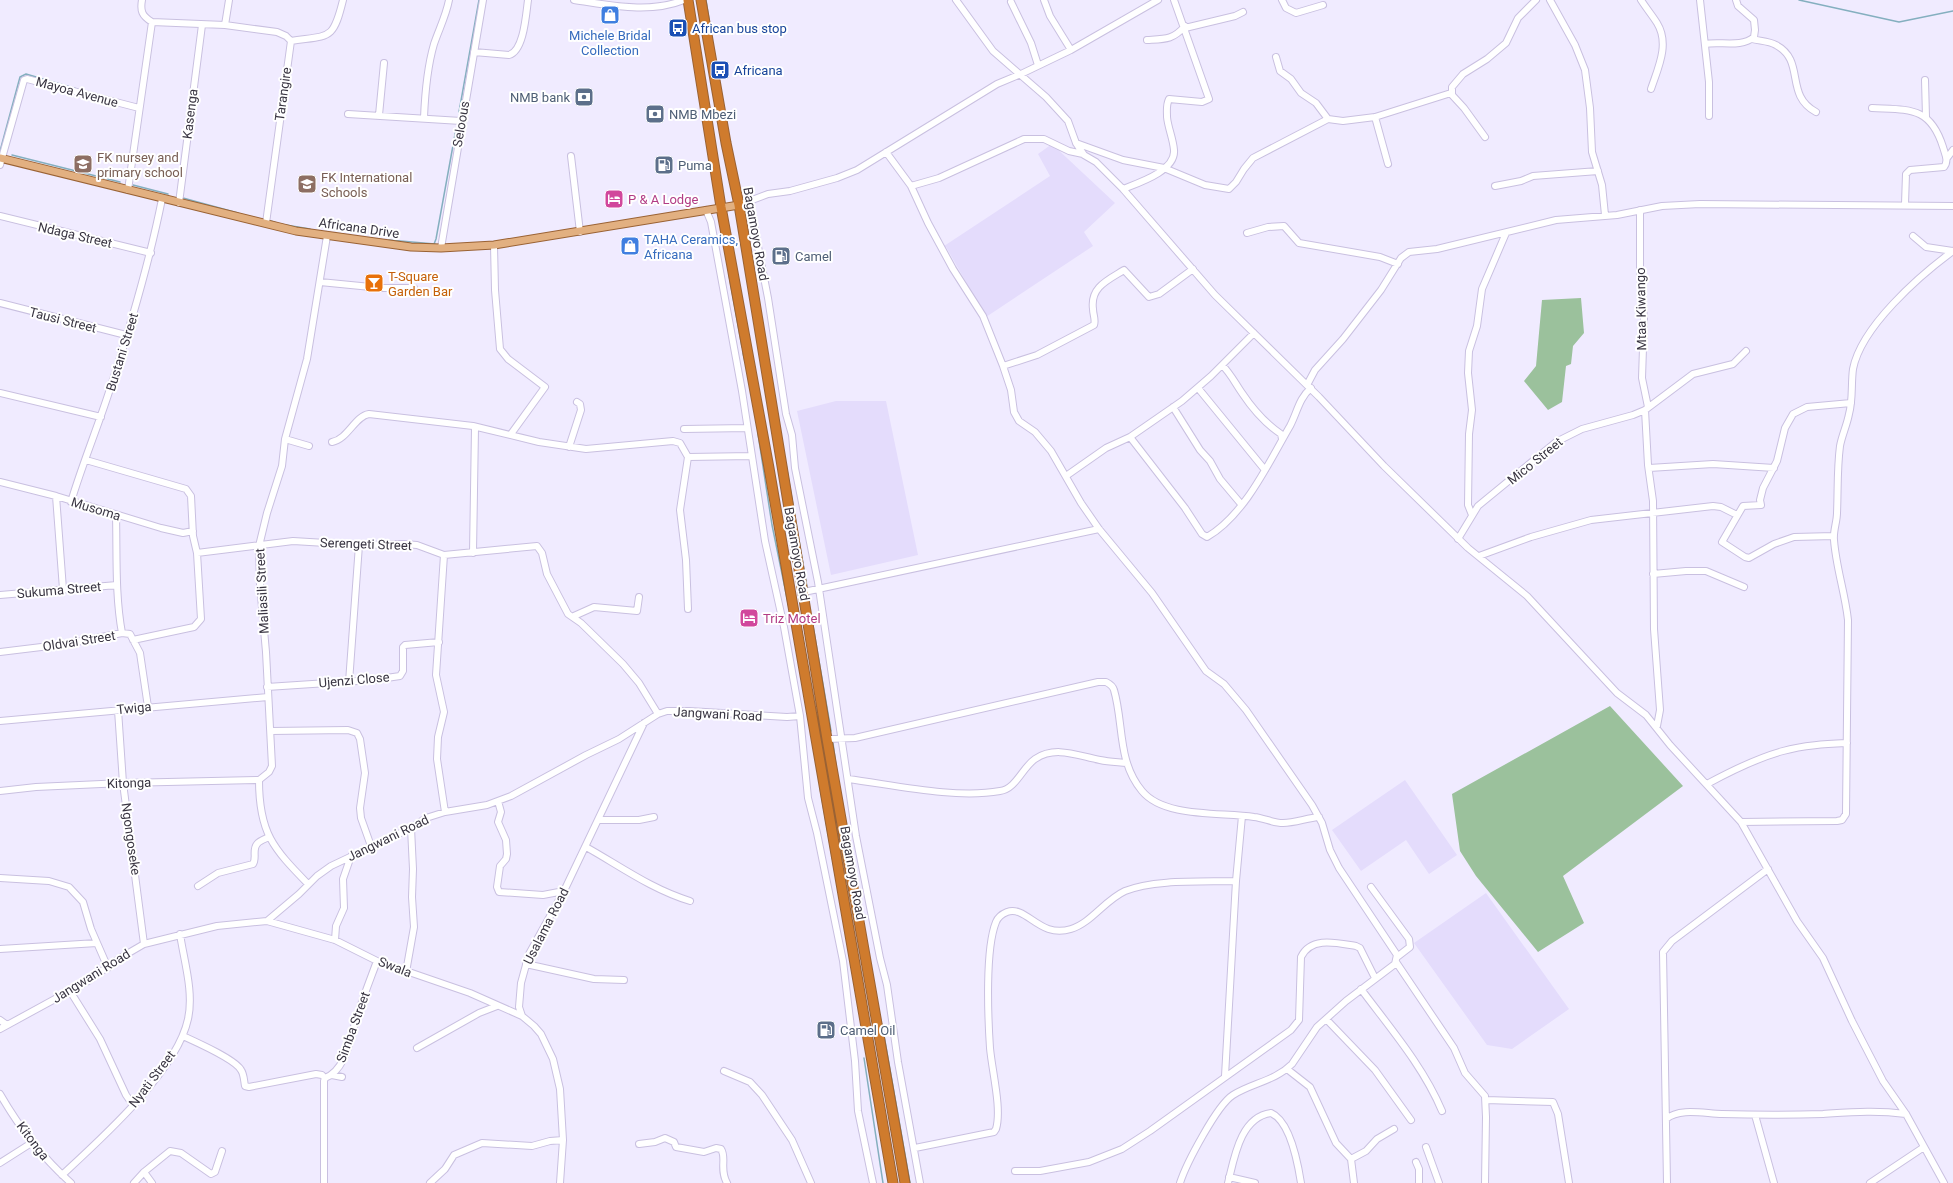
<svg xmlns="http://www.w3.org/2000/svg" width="1953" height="1183" viewBox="0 0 1953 1183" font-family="Roboto,sans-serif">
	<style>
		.built { fill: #e4dcfc }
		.forest { fill: #9bc19c }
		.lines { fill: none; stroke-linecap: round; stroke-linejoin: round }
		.stream { stroke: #84afbf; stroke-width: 1.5 }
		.minor-casing { stroke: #c9c0e0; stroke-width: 8 }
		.major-casing { stroke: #9a6234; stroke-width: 9 }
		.highway-casing { stroke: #9a6234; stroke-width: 11 }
		.minor { stroke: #fff; stroke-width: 6 }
		.major { stroke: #e2b081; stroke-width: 7 }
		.highway { stroke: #cf7b2d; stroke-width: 9 }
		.labels { text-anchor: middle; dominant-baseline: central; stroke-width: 4; stroke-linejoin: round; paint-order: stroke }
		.transit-label { font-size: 13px; fill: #164399; stroke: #fff; text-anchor: start }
		.shop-label { font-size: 13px; fill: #366cbe; stroke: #fff }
		.street-label { font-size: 13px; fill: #393542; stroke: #fff }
		.service-label { font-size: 13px; fill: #4e5e75; stroke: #fff; text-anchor: start }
		.education-label { font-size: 13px; fill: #785e54; stroke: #fff; text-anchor: start }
		.hotel-label { font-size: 13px; fill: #b23c85; stroke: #fff; text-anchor: start }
		.food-label { font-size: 13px; fill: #c56008; stroke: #fff; text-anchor: start }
	</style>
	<rect width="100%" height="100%" fill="#f0ebff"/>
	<!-- built -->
	<path class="built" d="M1052 144 1115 203 1084 232 1093 246 986 317 946 247 941 248 1050 176 1038 154Z
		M836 401H886L918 555 831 575 797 411Z
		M1405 780 1457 855 1429 874 1406 840 1361 871 1332 830Z
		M1486 893 1569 1009 1512 1049 1487 1045 1414 943Z"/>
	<!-- forest -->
	<path class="forest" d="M1581 298 1584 333 1573 346 1571 364 1566 366 1562 402 1548 410 1524 381 1536 366 1542 300Z
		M1610 706 1683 786 1563 876 1584 923 1538 952 1476 876 1460 851 1452 794Z"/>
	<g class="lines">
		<!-- stream -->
		<path class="stream" d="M706 0 709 19
			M1799 0 1899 22 1953 11
			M459 112 479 0
			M0 151 20 77 26 74 77 89
			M12 155 120 182
			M133 185 168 194
			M183 198 238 213
			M271 221 277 223
			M280 224 310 229
			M389 240 435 244
			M434 244 436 239 456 129
			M729 275 742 347
			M743 353 745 362
			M758 434 772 525 789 608
			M786 464 807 587
			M813 626 831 731
			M833 743 837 773
			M820 788 835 873
			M882 1024 910 1183
			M864 1058 883 1183"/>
		<!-- minor casing -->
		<g class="minor-casing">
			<path id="minor" d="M142 0C140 11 142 16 152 22L225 25 277 32 286 36 291 41
				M574 0C610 5 649 14 684 0
				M956 0 993 51 1046 97 1068 121 1076 143 1084 155 1096 162 1123 189 1215 295 1319 397 1384 466 1468 548 1527 596 1617 693 1646 715 1670 745 1741 822 1797 921 1823 958 1852 1021 1883 1081 1906 1114 1944 1183
				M1044 0 1050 16 1071 50
				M1282 0 1286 8 1296 13 1323 5
				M1550 0 1575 45 1585 70 1590 108 1592 152 1602 185 1605 215
				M1641 0C1646 8 1652 15 1657 23 1670 44 1658 68 1651 89
				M1700 0 1709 82V116
				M1011 2 1031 43 1038 65
				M225 25 229 0
				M1185 28 1235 16 1243 12
				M1752 39C1759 41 1769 41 1776 45 1806 61 1784 95 1816 112
				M1147 40C1165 39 1173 40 1185 26
				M291 41C330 35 333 41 343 0
				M1705 44C1720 41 1741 48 1754 37L1755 30 1754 20 1738 6 1736 0
				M474 52 509 55C524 51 526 14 528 0
				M1276 57 1280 71 1291 79 1301 93 1316 103 1328 119
				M1925 80 1926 117
				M1872 108C1909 110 1930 106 1943 147 1945 154 1949 161 1944 167L1910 170 1906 174 1905 204
				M348 114 461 121
				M379 115 384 63
				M1375 117 1388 164
				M424 118C425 93 427 68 434 44 439 29 446 16 449 0
				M1485 137 1464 108 1452 95V87L1463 74 1487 59 1506 43 1518 18 1536 0
				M1076 143 1123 160 1164 168 1205 185 1229 189 1236 182 1244 169 1253 158 1328 119 1343 121 1375 117 1451 93
				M886 152 911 186 928 223 953 269 983 316 1003 366 1011 390 1014 412 1019 421 1035 432 1051 451 1081 503 1099 529 1152 593 1206 671 1224 684 1246 710 1312 805 1322 823 1330 850 1339 868 1397 955 1395 964 1346 1001 1317 1027 1292 1064C1275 1081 1252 1083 1233 1095 1217 1105 1186 1164 1180 1183
				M571 156 580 232
				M1947 158 1953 150
				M0 165 24 80 27 79 139 108
				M911 186 939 178 1024 139H1044L1069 151 1083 154
				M1495 186 1521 181 1533 176 1598 171
				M1123 189C1138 183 1176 171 1174 150 1173 138 1168 128 1167 117 1167 110 1166 105 1169 99L1202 102 1209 99 1174 0
				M128 190 152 22
				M749 200 768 298 786 414 792 435 795 468 818 582 856 836 880 958 887 985 898 1062 920 1183
				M179 203 202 25
				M739 205 768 194 790 191 837 178 857 170 997 84 1021 74 1071 50 1158 0
				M706 210 711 222 742 391 765 541 784 627 800 716 808 798 817 833 843 961 855 1061 858 1111 873 1183
				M1640 210V272L1644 318 1642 378 1648 407
				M0 216 151 253
				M266 223 291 41
				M1247 233 1268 227 1284 226 1299 243 1380 257 1398 264
				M1913 236 1926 247 1953 251
				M494 245 495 290 500 349 508 359 545 387 511 434
				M441 248 483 0
				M320 282 381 288H414
				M0 303 126 335
				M1222 365C1231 374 1235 383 1242 393 1252 408 1266 424 1281 434L1282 439
				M1003 366 1037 355 1094 325C1096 320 1093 315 1093 309 1090 287 1108 280 1124 270L1149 297 1159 294 1193 269
				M1307 385 1315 370 1343 339 1381 290 1401 258 1409 252 1437 249 1556 220 1617 215 1662 206 1700 204 1953 206
				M1198 388 1265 470
				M0 393 101 417
				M1173 407 1200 450 1210 461 1220 479 1241 504
				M1645 410 1648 465 1653 501 1654 629 1660 710 1657 726
				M684 429 747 428
				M1130 437 1185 508 1202 534 1207 537C1245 515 1269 462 1290 426 1297 413 1299 398 1311 388
				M285 439 309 446
				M332 442C348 439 355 416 369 414L473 426 539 442 586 449 673 441 680 443 688 457 752 456
				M569 447 581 410 580 404 577 402
				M86 460 186 489 191 496 193 536 197 553 201 619 194 627 133 640
				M1649 468 1713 464 1774 468
				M1066 476 1106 448 1130 437 1182 401 1211 376 1254 333
				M0 482 56 496 161 528 183 533 193 531
				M56 496 63 589
				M71 502C82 465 97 429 109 392 130 328 149 264 162 199
				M116 515C117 555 115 595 122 633
				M1472 515 1468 505 1469 434 1472 410 1468 373 1469 351 1477 326 1482 289 1506 233
				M1834 536 1794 537 1774 544 1749 558 1745 557 1722 542 1743 506 1761 505 1760 500 1763 488 1777 461 1785 428 1793 414 1807 407 1851 403
				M1458 539 1478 506 1556 442 1582 429 1633 415 1645 410 1693 374 1733 364 1746 351
				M197 553 293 541 359 545 404 544 417 545 444 555 537 546 542 553 547 574 568 614 581 623 623 664 639 683 658 714
				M473 553 475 428
				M444 555 436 675 444 712 438 737 437 759 445 812
				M1479 556 1531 537 1591 520 1713 506 1721 507 1737 515
				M1653 574 1686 571H1706L1744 587
				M804 592 1099 529
				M0 595 117 585
				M688 609 686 560 680 510 688 457
				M574 616 594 607 637 611 639 597
				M0 652 66 644 122 633 130 634 140 653 148 707
				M349 682 359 545
				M267 687 373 680 400 676 403 671V647L405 645 439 642
				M118 710 123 783 144 944
				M0 721 268 697
				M271 731 348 730 357 733 360 739 365 773 360 808 361 818 371 846
				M827 739 855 738 1098 682H1106C1110 684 1113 686 1114 690 1124 724 1117 761 1142 791 1164 818 1221 812 1254 817 1264 818 1273 823 1283 823 1295 823 1307 818 1319 817
				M848 779C894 785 955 799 1000 791 1016 789 1022 768 1035 759 1056 745 1078 756 1100 760 1109 762 1118 762 1127 763
				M1707 784C1731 771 1757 758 1783 751 1804 745 1826 744 1847 743
				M0 791 36 787 123 783 259 780
				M498 801 501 812 498 822 506 840 507 854 506 859 500 866 497 887 499 892 543 895 564 891
				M598 820H639L654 817
				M1741 822 1837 821 1842 820 1846 814 1848 620C1845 593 1836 567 1834 540 1833 531 1837 522 1837 513 1838 491 1837 469 1840 446 1842 435 1847 425 1849 414 1853 400 1851 384 1853 369 1861 327 1919 276 1953 251
				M586 847C620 866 651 889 690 901
				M0 878 49 881 69 887 83 902 91 929 108 968
				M308 884C273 848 259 833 259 780L269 772 272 766 266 652 260 585 259 546 267 513 282 466 285 439 307 359 327 236
				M198 886 218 873 253 864C257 858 252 850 257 844 259 841 265 839 269 837
				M1371 887 1409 939 1410 947 1397 957
				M267 921 335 940 377 961 470 993 522 1016
				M335 940 336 926 344 908 343 879 351 856
				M0 949 97 943
				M1396 962 1454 1048 1465 1073 1485 1096 1486 1117 1485 1183
				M526 964 594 979 624 980
				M406 972 414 927 412 897 413 869 411 828
				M1361 989C1390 1028 1423 1066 1442 1111
				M70 991 100 1039 126 1095 133 1105
				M1326 1019 1375 1070 1411 1120
				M0 1020 7 1025
				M0 1029 88 981 120 958 144 944 217 926 267 921 299 894 317 876 331 866 411 828 426 818 445 812 487 805 511 796 586 755 619 739 658 714 667 711H689L787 717 800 716
				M183 1036C196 1042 235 1059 241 1070 244 1074 244 1081 245 1086L249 1087 316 1074 322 1075 325 1078
				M417 1048 479 1013 497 1006
				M1287 1069 1310 1087 1336 1143 1351 1159 1354 1183
				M724 1071 750 1082 762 1095 792 1140 811 1183
				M332 1075 342 1077
				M1225 1076 1236 881 1242 816
				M0 1094C19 1127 43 1158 71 1183
				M1486 1100 1553 1102 1558 1114 1569 1183
				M1755 1115 1774 1183
				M1666 1119C1680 1107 1706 1114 1722 1114 1756 1115 1790 1115 1823 1114 1853 1112 1876 1110 1906 1114
				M639 1144 655 1142 665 1138 674 1142 676 1147 704 1152 716 1148 721 1149C727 1158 719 1169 727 1183
				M1426 1147 1439 1183
				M915 1148 994 1132 996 1129C1002 1109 992 1071 990 1048 988 1018 985 949 996 922 998 917 1002 914 1007 912 1027 905 1039 939 1071 929 1091 923 1105 900 1125 891 1154 879 1204 882 1236 881
				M1351 1159 1366 1151 1377 1139 1394 1129
				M1416 1162 1419 1169V1183
				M0 1163 33 1142
				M1015 1171H1040L1089 1162 1122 1149 1150 1131 1291 1030 1299 1020 1301 957C1311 936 1337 943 1356 946L1360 948 1375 978
				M144 1172 152 1183
				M62 1175C101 1139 177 1071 188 1019 194 992 184 961 180 934
				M1229 1177 1255 1183
				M134 1183 144 1172 170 1151 181 1153 211 1174 215 1172 222 1151
				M324 1183V1081L325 1078C346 1070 350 1039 356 1020 362 1000 370 980 377 961
				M430 1183 445 1169 454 1155 482 1143 532 1146 550 1141 563 1140
				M560 1183 563 1140 560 1089 553 1059 541 1034 534 1026 522 1016 519 1007 521 983 529 954 564 891 644 723
				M1228 1183C1234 1159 1240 1117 1271 1113 1290 1121 1298 1164 1301 1183
				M1667 1183 1663 952 1672 941 1768 869
				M1870 1183 1924 1147"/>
		</g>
		<!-- major casing -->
		<g class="major-casing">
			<path id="major" d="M0 158 296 231 411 247 441 248 494 245 739 205"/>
		</g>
		<!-- highway casing -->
		<g class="highway-casing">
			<path id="highway" d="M688 0 721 207 769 468 893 1183
				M701 0 726 143 739 205 827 739 905 1183"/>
		</g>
		<!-- minor -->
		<use href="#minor" class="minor"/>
		<!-- major -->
		<use href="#major" class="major"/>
		<!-- highway -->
		<use href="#highway" class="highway"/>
	</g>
	<!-- icons -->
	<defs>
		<g id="shop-square" transform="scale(1)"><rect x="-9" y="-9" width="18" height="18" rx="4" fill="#3f7fe0" stroke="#fff"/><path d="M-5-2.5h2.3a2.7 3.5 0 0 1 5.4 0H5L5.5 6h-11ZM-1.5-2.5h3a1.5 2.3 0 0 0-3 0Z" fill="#fff"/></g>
		<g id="bus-square" transform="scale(1)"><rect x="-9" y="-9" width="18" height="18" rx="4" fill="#1a4fb4" stroke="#fff"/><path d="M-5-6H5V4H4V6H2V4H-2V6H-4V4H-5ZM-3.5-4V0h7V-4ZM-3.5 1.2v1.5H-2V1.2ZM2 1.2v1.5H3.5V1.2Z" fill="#fff"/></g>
		<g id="bank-square" transform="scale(1)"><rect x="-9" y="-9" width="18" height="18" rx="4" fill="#5c6f8a" stroke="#fff"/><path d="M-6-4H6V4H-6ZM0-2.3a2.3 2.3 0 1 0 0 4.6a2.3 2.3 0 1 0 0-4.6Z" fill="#fff"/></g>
		<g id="school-square" transform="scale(1)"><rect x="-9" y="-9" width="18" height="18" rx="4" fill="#8d6e63" stroke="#fff"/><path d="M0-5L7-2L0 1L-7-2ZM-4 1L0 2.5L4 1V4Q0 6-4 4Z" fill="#fff"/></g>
		<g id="fuel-square" transform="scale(1)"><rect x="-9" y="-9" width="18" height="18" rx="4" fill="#5c6f8a" stroke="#fff"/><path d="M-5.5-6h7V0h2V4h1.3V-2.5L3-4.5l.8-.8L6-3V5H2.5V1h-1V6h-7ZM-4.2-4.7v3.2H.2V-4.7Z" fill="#fff"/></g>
		<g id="hotel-square" transform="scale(1)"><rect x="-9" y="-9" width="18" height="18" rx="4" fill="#d1479c" stroke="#fff"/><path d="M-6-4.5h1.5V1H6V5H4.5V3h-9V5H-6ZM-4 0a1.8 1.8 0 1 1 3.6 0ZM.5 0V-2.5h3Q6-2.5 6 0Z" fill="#fff"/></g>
		<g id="bar-square" transform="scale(1)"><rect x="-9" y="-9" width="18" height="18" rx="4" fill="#e8710a" stroke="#fff"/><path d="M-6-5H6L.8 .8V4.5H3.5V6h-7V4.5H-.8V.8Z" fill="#fff"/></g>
	</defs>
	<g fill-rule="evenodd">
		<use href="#shop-square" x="610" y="15"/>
		<use href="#bus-square" x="678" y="28"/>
		<use href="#bus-square" x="720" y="70"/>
		<use href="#bank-square" x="584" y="97"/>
		<use href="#bank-square" x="655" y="114"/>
		<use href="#school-square" x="83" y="164"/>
		<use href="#fuel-square" x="664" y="165"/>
		<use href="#school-square" x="307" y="184"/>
		<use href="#hotel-square" x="614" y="199"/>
		<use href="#shop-square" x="630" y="246"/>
		<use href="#fuel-square" x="781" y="256"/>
		<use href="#bar-square" x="374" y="283"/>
		<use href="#hotel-square" x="749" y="618"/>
		<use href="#fuel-square" x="826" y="1030"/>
	</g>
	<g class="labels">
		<!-- transit labels -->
		<g class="transit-label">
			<text x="692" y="28">African bus stop</text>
			<text x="734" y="70">Africana</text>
		</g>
		<!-- shop labels -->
		<g class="shop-label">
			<text x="610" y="35">Michele Bridal<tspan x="610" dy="15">Collection</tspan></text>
			<text x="644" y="239" text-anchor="start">TAHA Ceramics,<tspan x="644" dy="15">Africana</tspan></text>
		</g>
		<!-- street labels -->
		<g class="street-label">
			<text transform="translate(77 92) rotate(15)">Mayoa Avenue</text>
			<text transform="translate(283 94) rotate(-82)">Tarangire</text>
			<text transform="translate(190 114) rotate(-83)">Kasenga</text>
			<text transform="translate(461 124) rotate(-80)">Seloous</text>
			<text transform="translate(359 228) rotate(8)">Africana Drive</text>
			<text transform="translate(756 234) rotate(80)">Bagamoyo Road</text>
			<text transform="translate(75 235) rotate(13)">Ndaga Street</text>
			<text transform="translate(1641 309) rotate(-91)">Mtaa Kiwango</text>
			<text transform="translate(63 320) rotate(14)">Tausi Street</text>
			<text transform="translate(122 352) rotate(-73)">Bustani Street</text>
			<text transform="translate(1535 461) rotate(-39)">Mico Street</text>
			<text transform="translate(96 509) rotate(17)">Musoma</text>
			<text transform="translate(366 544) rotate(2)">Serengeti Street</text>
			<text transform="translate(797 554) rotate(80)">Bagamoyo Road</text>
			<text transform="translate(59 590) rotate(-5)">Sukuma Street</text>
			<text transform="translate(262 591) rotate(-93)">Maliasili Street</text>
			<text transform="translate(79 641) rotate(-9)">Oldvai Street</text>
			<text transform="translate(354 680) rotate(-5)">Ujenzi Close</text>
			<text transform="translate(134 708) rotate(-6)">Twiga</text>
			<text transform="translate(718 714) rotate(3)">Jangwani Road</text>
			<text transform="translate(129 783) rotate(-2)">Kitonga</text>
			<text transform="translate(388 838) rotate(-26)">Jangwani Road</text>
			<text transform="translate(131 839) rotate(82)">Ngongoseke</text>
			<text transform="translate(853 873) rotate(80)">Bagamoyo Road</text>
			<text transform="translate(546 926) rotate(-63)">Usalama Road</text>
			<text transform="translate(395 967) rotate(21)">Swala</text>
			<text transform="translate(91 976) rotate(-32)">Jangwani Road</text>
			<text transform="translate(353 1027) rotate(-70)">Simba Street</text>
			<text transform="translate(152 1079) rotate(-53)">Nyati Street</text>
			<text transform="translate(33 1141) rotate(53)">Kitonga</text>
		</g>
		<!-- service labels -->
		<g class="service-label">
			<text x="570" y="97" text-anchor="end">NMB bank</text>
			<text x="669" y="114">NMB Mbezi</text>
			<text x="678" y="165">Puma</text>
			<text x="795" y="256">Camel</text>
			<text x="840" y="1030">Camel Oil</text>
		</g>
		<!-- education labels -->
		<g class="education-label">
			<text x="97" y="157">FK nursey and<tspan x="97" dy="15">primary school</tspan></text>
			<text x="321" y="177">FK International<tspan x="321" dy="15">Schools</tspan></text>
		</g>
		<!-- hotel labels -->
		<g class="hotel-label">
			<text x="628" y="199">P &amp; A Lodge</text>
			<text x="763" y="618">Triz Motel</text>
		</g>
		<!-- food labels -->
		<g class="food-label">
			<text x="388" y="276">T-Square<tspan x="388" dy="15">Garden Bar</tspan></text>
		</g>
	</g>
</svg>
